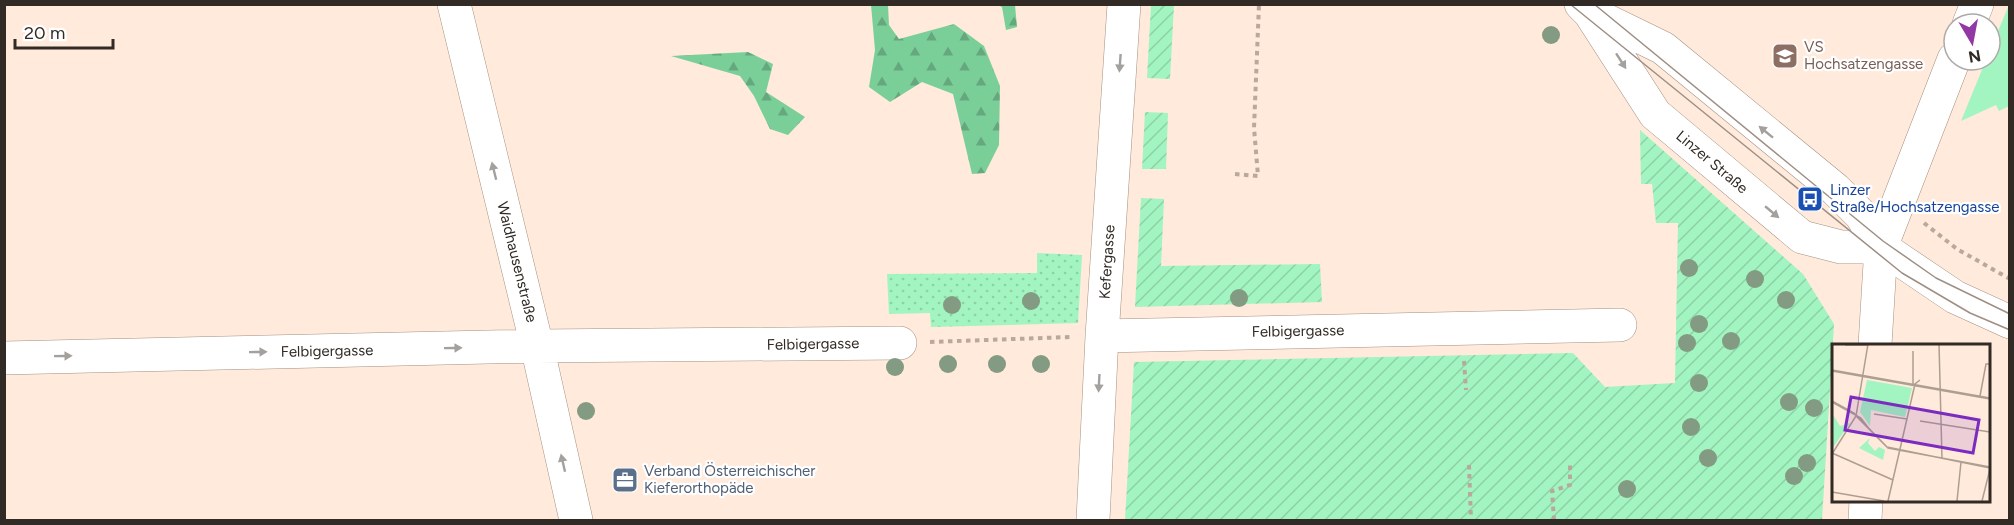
<svg xmlns="http://www.w3.org/2000/svg" width="2014" height="525" viewBox="0 0 2014 525" font-family="Figtree,sans-serif">
	<style>
		.grass { fill: url(#grass-dots) }
		.forest { fill: url(#forest-firs) }
		.park { fill: #a2f5c0 }
		.garden { fill: url(#garden-furrows) }
		.lines { fill: none; stroke-linecap: round; stroke-linejoin: round }
		.minor-casing { stroke: #a39182; stroke-width: 34 }
		.major-casing { stroke: #a39182; stroke-width: 34 }
		.path { stroke: #b9a89d; stroke-width: 4; stroke-dasharray: 4.5 4.5; stroke-linecap: butt }
		.minor { stroke: #fff; stroke-width: 33 }
		.major { stroke: #fff; stroke-width: 33 }
		.tram { stroke: #9e8f85; stroke-width: 1.5 }
		.tree { fill: #839b82 }
		.oneway { fill: #a3a09d }
		.labels { text-anchor: middle; dominant-baseline: central; stroke-width: 4.5; stroke-linejoin: round; paint-order: stroke }
		.education-label { font-size: 15px; fill: #785e54; stroke: #fff; text-anchor: start }
		.street-label { font-size: 15px; fill: #322b25; stroke: #fff }
		.transit-label { font-size: 15px; fill: #164399; stroke: #fff; text-anchor: start }
		.service-label { font-size: 15px; fill: #4e5e75; stroke: #fff; text-anchor: start }
		.inset-road { fill: none; stroke: #ad9e92; stroke-width: 1.5 }
		.view { fill: #7b2cbf; fill-opacity: 0.15; stroke: #7b2cbf; stroke-width: 3 }
		.inset-edge { fill: none; stroke: #322b25; stroke-width: 3 }
	</style>
	<defs>
		<pattern id="grass-dots" width="8" height="8" patternUnits="userSpaceOnUse" patternTransform="scale(1.5)"><rect width="8" height="8" fill="#a2f5c0"/><path d="M2 2h.1M6 6h.1" fill="none" stroke="#8cd2a5" stroke-width="1.8" stroke-linecap="round"/></pattern>
		<pattern id="forest-firs" width="22" height="20" patternUnits="userSpaceOnUse" patternTransform="scale(1.5)"><rect width="22" height="20" fill="#7acf99"/><path d="M5 1l3.5 6h-7zM16 11l3.5 6h-7z" fill="#65a87d"/></pattern>
		<pattern id="garden-furrows" width="10" height="10" patternUnits="userSpaceOnUse" patternTransform="scale(1.5)"><rect width="10" height="10" fill="#a2f5c0"/><path d="M-1 1l2-2M0 10L10 0M9 11l2-2" fill="none" stroke="#8cd2a5"/></pattern>
	</defs>
	<rect width="100%" height="100%" fill="#ffeadb"/>
	<!-- grass -->
	<path class="grass" d="M1037 253 1082 255 1078 323 931 327 930 313 889 314 887 274 1037 273Z"/>
	<!-- forest -->
	<path class="forest" d="M871 5H888L889 25 899 39 954 24 984 46 1000 86 999 145 985 173 972 174 953 94 922 82 890 102 869 87 875 50Z
		M998 5H1015L1017 27 1006 30 1002 7Z
		M748 52 773 64 766 92 805 117 788 135 770 129 754 96 740 76 671 56Z"/>
	<!-- park -->
	<path class="park" d="M2009 5V106L1999 111 1996 105 1961 121 1986 60H1990V50Z"/>
	<!-- garden -->
	<path class="garden" d="M1151 5H1174L1170 79 1147 78Z
		M1145 112 1168 113 1166 169H1142Z
		M1640 130 1803 274 1834 324 1822 520H1125L1134 362 1573 353 1605 387 1675 383 1678 223H1656L1652 184H1641Z
		M1141 198 1164 199 1161 266 1320 264 1322 302 1135 307Z"/>
	<g class="lines">
		<!-- minor casing -->
		<g class="minor-casing">
			<path id="minor" d="M454 4 537 346 576 520
				M1969 24 1977 4
				M1102 336 1620 325
				M1875 345 1881 247 1954 59
				M4 358 537 346 900 343
				M1093 520 1102 336 1124 4
				M1865 520 1866 500"/>
		</g>
		<!-- major casing -->
		<g class="major-casing">
			<path id="major" d="M1581 4 1589 12 1663 48 1835 189 1861 215 1881 247 1955 297 2010 322
				M1590 13 1655 114 1802 237 1841 247H1881"/>
		</g>
		<!-- path -->
		<path class="path" d="M1235 174 1258 176 1254 128 1259 4
			M1924 223 1957 249 2010 279
			M930 342 1070 337
			M1464 361 1466 390
			M1469 465 1471 520
			M1554 520 1552 491 1570 485V462"/>
		<!-- minor -->
		<use href="#minor" class="minor"/>
		<!-- major -->
		<use href="#major" class="major"/>
		<!-- tram -->
		<path class="tram" d="M1570 4 1902 273 1970 313 2010 330
			M1594 4 1883 241 1936 278 2010 314"/>
	</g>
	<!-- trees -->
	<g class="tree">
		<circle cx="1551" cy="35" r="9"/>
		<circle cx="1689" cy="268" r="9"/>
		<circle cx="1755" cy="279" r="9"/>
		<circle cx="1239" cy="298" r="9"/>
		<circle cx="1786" cy="300" r="9"/>
		<circle cx="1031" cy="301" r="9"/>
		<circle cx="952" cy="305" r="9"/>
		<circle cx="1699" cy="324" r="9"/>
		<circle cx="1731" cy="341" r="9"/>
		<circle cx="1687" cy="343" r="9"/>
		<circle cx="948" cy="364" r="9"/>
		<circle cx="997" cy="364" r="9"/>
		<circle cx="1041" cy="364" r="9"/>
		<circle cx="895" cy="367" r="9"/>
		<circle cx="1699" cy="383" r="9"/>
		<circle cx="1789" cy="402" r="9"/>
		<circle cx="1814" cy="408" r="9"/>
		<circle cx="586" cy="411" r="9"/>
		<circle cx="1691" cy="427" r="9"/>
		<circle cx="1708" cy="458" r="9"/>
		<circle cx="1807" cy="463" r="9"/>
		<circle cx="1794" cy="476" r="9"/>
		<circle cx="1627" cy="489" r="9"/>
	</g>
	<!-- one-way arrows -->
	<defs><path id="oneway-solid" d="M-6-.8H1V-3.2L6.5 0L1 3.2V.8H-6Z" transform="scale(1.5)"/></defs>
	<g class="oneway">
		<use href="#oneway-solid" transform="translate(1621 61) rotate(57)"/>
		<use href="#oneway-solid" transform="translate(1120 63) rotate(94)"/>
		<use href="#oneway-solid" transform="translate(1766 132) rotate(-141)"/>
		<use href="#oneway-solid" transform="translate(494 171) rotate(-104)"/>
		<use href="#oneway-solid" transform="translate(1772 212) rotate(40)"/>
		<use href="#oneway-solid" transform="translate(453 348) rotate(-1)"/>
		<use href="#oneway-solid" transform="translate(258 352) rotate(-1)"/>
		<use href="#oneway-solid" transform="translate(63 356) rotate(-1)"/>
		<use href="#oneway-solid" transform="translate(1099 383) rotate(93)"/>
		<use href="#oneway-solid" transform="translate(563 463) rotate(-103)"/>
	</g>
	<!-- icons -->
	<defs>
		<g id="school-square" transform="scale(1.35)"><rect x="-9" y="-9" width="18" height="18" rx="4" fill="#8d6e63" stroke="#fff"/><path d="M0-5L7-2L0 1L-7-2ZM-4 1L0 2.5L4 1V4Q0 6-4 4Z" fill="#fff"/></g>
		<g id="bus-square" transform="scale(1.35)"><rect x="-9" y="-9" width="18" height="18" rx="4" fill="#1a4fb4" stroke="#fff"/><path d="M-5-6H5V4H4V6H2V4H-2V6H-4V4H-5ZM-3.5-4V0h7V-4ZM-3.5 1.2v1.5H-2V1.2ZM2 1.2v1.5H3.5V1.2Z" fill="#fff"/></g>
		<g id="office-square" transform="scale(1.35)"><rect x="-9" y="-9" width="18" height="18" rx="4" fill="#5c6f8a" stroke="#fff"/><path d="M-6-3h4V-5.5h4V-3h4V5H-6ZM-1-4.5V-3h2v-1.5ZM-6 0V1H6V0Z" fill="#fff"/></g>
	</defs>
	<g fill-rule="evenodd">
		<use href="#school-square" x="1785" y="56"/>
		<use href="#bus-square" x="1810" y="199"/>
		<use href="#office-square" x="625" y="480"/>
	</g>
	<g class="labels">
		<!-- education labels -->
		<g class="education-label">
			<text x="1804" y="47">VS<tspan x="1804" dy="17">Hochsatzengasse</tspan></text>
		</g>
		<!-- street labels -->
		<g class="street-label">
			<text transform="translate(1712 162) rotate(40)">Linzer Straße</text>
			<text transform="translate(517 262) rotate(76)">Waidhausenstraße</text>
			<text transform="translate(1107 262) rotate(-86)">Kefergasse</text>
			<text transform="translate(1298 331) rotate(-1)">Felbigergasse</text>
			<text transform="translate(813 344) rotate(-1)">Felbigergasse</text>
			<text transform="translate(327 351) rotate(-1)">Felbigergasse</text>
		</g>
		<!-- transit labels -->
		<g class="transit-label">
			<text x="1830" y="190">Linzer<tspan x="1830" dy="17">Straße/Hochsatzengasse</tspan></text>
		</g>
		<!-- service labels -->
		<g class="service-label">
			<text x="644" y="471">Verband Österreichischer<tspan x="644" dy="17">Kieferorthopäde</tspan></text>
		</g>
	</g>
	<!-- overview -->
	<g transform="translate(1832 344)">
		<rect width="158" height="158" fill="#ffeadb"/>
		<path d="M38 94 36 99 43 107 47 103 53 106 51 116 27 104Z" fill="#a2f5c0"/>
		<path d="M0 69 8 82 18 79 0 105Z" fill="#a2f5c0"/>
		<path d="M35 36 80 44 73 73 39 66 38 82 28 68Z" fill="#a2f5c0"/>
		<path class="inset-road" d="M107 0 110 115M13 1H36M81 7V40M0 26 158 54M0 27 158 55M148 52 154 20H158M0 57 22 69 55 103 158 124M0 58 29 74 38 86M42 70 75 75M24 72 56 104 158 123M88 77 158 88M0 109 61 136M0 110 24 72 36 0M0 148 52 157M56 157 83 40 88 36M125 157 129 118M150 157 158 125"/>
		<path class="view" d="M19 53 147 76 141 109 13 86Z"/>
		<rect width="158" height="158" class="inset-edge"/>
	</g>
	<!-- border -->
	<rect width="2014" height="525" fill="none" stroke="#322b25" stroke-width="12"/>
	<!-- north arrow -->
	<g transform="translate(1972 42) rotate(170)"><circle r="28" fill="#ffffff" stroke="#adaaa8" stroke-width="1.5"/>
	<path d="M0-4.5L10 22L0 15L-10 22Z" fill="#9138a4"/>
	<text y="-9" font-size="16" font-weight="bold" text-anchor="middle" fill="#322b25">N</text>
	</g>
	<!-- scale -->
	<path d="M15 39v9h98v-9" fill="none" stroke="#322b25" stroke-width="3"/>
	<text x="24" y="39" font-size="18" fill="#322b25" stroke="#ffffff" stroke-width="4.5" paint-order="stroke">20 m</text>
</svg>
